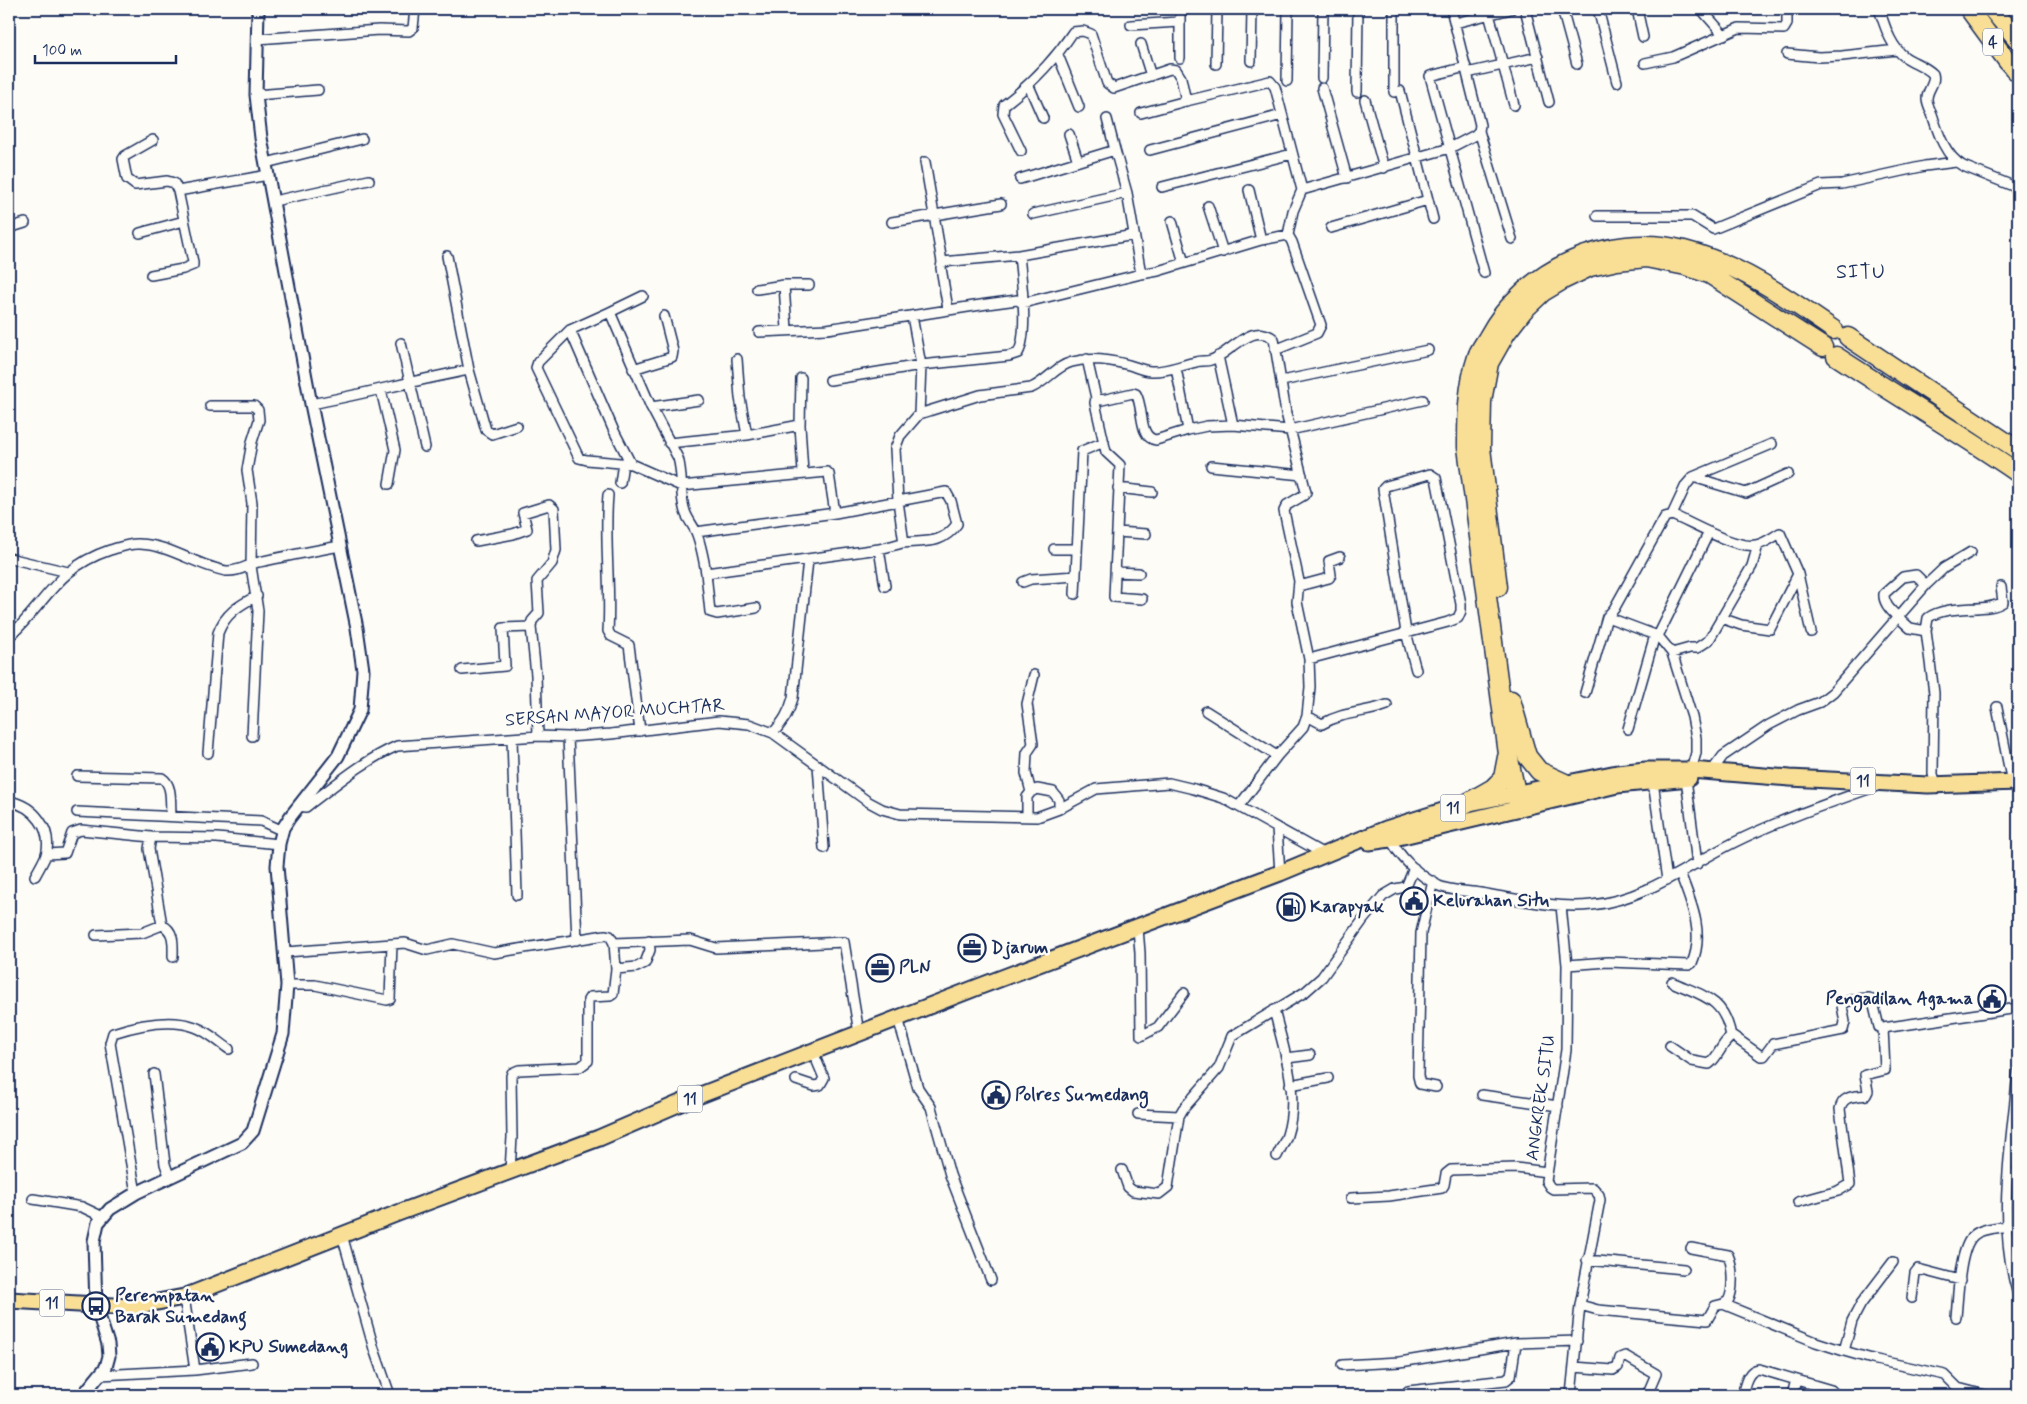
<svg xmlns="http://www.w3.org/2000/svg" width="2027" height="1404" viewBox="0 0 2027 1404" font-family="Mynerve,sans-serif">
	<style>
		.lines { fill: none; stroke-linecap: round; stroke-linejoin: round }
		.minor-casing { stroke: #1b2f5e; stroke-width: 12 }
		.tertiary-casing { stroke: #1b2f5e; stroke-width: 15 }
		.trunk-casing { stroke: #1b2f5e; stroke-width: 19 }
		.motorway-casing { stroke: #1b2f5e; stroke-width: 21 }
		.minor { stroke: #fdfcf7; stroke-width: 9 }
		.tertiary { stroke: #fdfcf7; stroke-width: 11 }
		.trunk { stroke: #f9df96; stroke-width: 15 }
		.motorway { stroke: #f9df96; stroke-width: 18 }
		.labels { text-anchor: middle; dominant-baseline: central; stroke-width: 5; stroke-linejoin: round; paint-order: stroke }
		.shield { fill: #fdfcf7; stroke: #5f6c8c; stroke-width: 1 }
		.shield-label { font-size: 16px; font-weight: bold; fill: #1b2f5e }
		.street-label { font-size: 18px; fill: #1b2f5e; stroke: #fdfcf7 }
		.poi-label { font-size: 18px; font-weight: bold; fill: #1b2f5e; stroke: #fdfcf7; text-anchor: start }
		.quarter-label { font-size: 20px; letter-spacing: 1px; fill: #1b2f5e; stroke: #fdfcf7 }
	</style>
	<rect width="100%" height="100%" fill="#fdfcf7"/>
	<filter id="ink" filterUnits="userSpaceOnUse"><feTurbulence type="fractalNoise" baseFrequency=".02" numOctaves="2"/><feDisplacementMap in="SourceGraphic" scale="10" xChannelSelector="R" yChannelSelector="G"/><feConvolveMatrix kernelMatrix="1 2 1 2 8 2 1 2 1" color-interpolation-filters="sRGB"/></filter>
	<g filter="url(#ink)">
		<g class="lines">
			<!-- minor casing -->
			<g class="minor-casing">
				<path id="minor" d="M1525 9 1549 102
					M1562 9 1577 64
					M1598 9 1617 82
					M1637 9 1643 37
					M1701 9 1724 35
					M1879 9C1885 26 1890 46 1905 57 1914 63 1925 66 1933 74 1936 84 1927 89 1927 99 1927 104 1930 110 1932 114 1938 133 1945 156 1963 166L2018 188
					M1489 14 1514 105
					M1455 23 1511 9
					M1131 25 1179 22
					M257 39 379 30 409 31 413 28 415 9
					M1141 44 1151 76
					M1787 54 1819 57 1842 56 1897 50
					M1058 55 1079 107
					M1180 58V9
					M1251 61 1252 9
					M1645 63 1673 57 1739 28 1784 29 1787 24V9
					M1216 64 1217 9
					M1466 67 1430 76 1484 273
					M1467 73 1538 57
					M1322 78 1323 9
					M1287 81 1288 9
					M1029 86 1043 118
					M1322 88 1347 178
					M1400 91 1433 219
					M1357 92 1358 9
					M1394 92V9
					M256 95 318 90
					M1365 100 1384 168
					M1141 113 1186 101
					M1107 119 1115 150
					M1479 131 1512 239
					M1069 134 1078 161
					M1150 150 1282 115
					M1021 151 1003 114 1004 105C1031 84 1054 61 1073 32L1083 31 1091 34 1107 83 1114 88 1170 69 1176 70 1181 78 1186 101 1270 81 1275 87 1302 190 1293 211 1288 235
					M925 162 942 262
					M266 163 362 139
					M1020 179 1115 150 1127 193 1141 274 1158 271 1261 240 1288 235 1292 242 1321 325 1317 333 1275 350
					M1162 187 1292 154
					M1249 190 1261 240
					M1302 190 1450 148 1475 135 1479 131 1480 125 1451 9
					M178 191 268 175
					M274 201 369 180
					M1208 206 1223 252
					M1033 214 1127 193
					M1597 216H1692L1713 229 1821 185 1842 184 1925 166 1956 162
					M1172 221 1184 263
					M892 222 1001 204
					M9 228 25 223
					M1331 228 1428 200
					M140 233 184 221
					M447 256 469 370 486 430 492 434 517 426
					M151 275 183 269 193 265V262L178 191 174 183 167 181 135 185 127 179 123 159 125 156 153 140
					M784 285 787 329
					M757 289 784 285H809
					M948 309 941 268 942 262 1019 255 1134 235
					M610 312 643 296
					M570 330 613 429 631 464 681 486 827 472 829 474 835 513 946 492 951 501 957 524C941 546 924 540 902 543 895 545 887 547 879 549L706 573C704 561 701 544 696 532 692 523 686 518 684 508 680 492 683 474 678 458L651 407 610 312 570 330 538 362 536 368 579 458 587 460 631 464
					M759 332 827 329 987 304 1017 300 1023 303 1141 274
					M401 343 425 447
					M1218 356 1233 425
					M737 359 740 398 747 435
					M1087 359 1096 398 1102 400 1133 393 1136 394C1144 407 1138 438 1156 440L1188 430 1207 426 1233 425 1290 430 1423 400
					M1176 368 1188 430
					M633 369 672 357 673 351 664 316
					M801 378 800 425 803 473
					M830 380 921 365 1009 356 1018 353C1029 334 1021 277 1019 255
					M1282 381 1428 350
					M381 390 395 450 389 484
					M1096 398 1095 403 1106 452 1120 465 1114 597 1142 599
					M311 404C364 394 416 380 469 370
					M210 406H254L258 410 259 420 252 442 247 470 252 503 251 566 258 611 252 736
					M651 407 699 400
					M919 414 980 395 1031 388C1046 382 1056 366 1072 362 1091 357 1110 360 1129 365 1136 367 1144 371 1151 371 1167 372 1181 365 1196 362 1200 360 1206 362 1211 360 1229 355 1252 320 1274 339L1286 413 1306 492 1304 495 1287 505 1284 511 1299 581 1297 602 1309 659 1310 687 1307 716 1303 727 1277 756 1239 806
					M669 443 747 435 800 425
					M1211 466 1302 475
					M1693 477 1746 493 1788 474
					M620 483 623 463
					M1118 488 1152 492
					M608 495C604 540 611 586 608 631L611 636 629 645 640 731
					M1672 515C1692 523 1735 549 1756 545 1764 544 1773 537 1780 533L1798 574 1811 632
					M696 532 835 513
					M1117 532 1146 534
					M476 541 513 534 527 529 523 513 549 505 554 509 556 550 552 563 537 581 539 613 532 621 531 627 536 675 538 736
					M904 543 898 501 895 449 900 436 919 414 921 365 912 316
					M879 549 885 586
					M1054 549H1077
					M9 558 68 572
					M1115 572 1139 573
					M706 573 710 612 717 614 756 608
					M1023 582 1031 579 1076 576
					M1926 585 1916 575 1903 577 1884 594C1883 603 1891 611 1898 617L1926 585 1944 568 1971 552
					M1299 586 1329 578 1331 575 1329 561 1340 557
					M1075 594 1082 451 1104 442
					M1721 618 1741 625 1770 629 1798 574
					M1658 636 1709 532
					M9 637C47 602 56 568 110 550 120 547 130 543 140 544 170 545 197 566 226 571 239 572 247 565 259 562 286 556 313 551 340 546
					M1672 653 1690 648H1697L1709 640 1752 566 1758 545
					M1309 659 1448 622 1458 618 1461 611V604L1436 478 1430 474 1386 486 1383 489 1406 632 1416 670
					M462 670 505 666 503 628 531 627
					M1585 693 1607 617
					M1997 707 2012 783
					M1206 711 1277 756
					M1307 716 1322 724C1342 712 1365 713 1387 705
					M1628 729 1655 635
					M773 733C783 722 789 713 793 698L808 560
					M568 737 577 940
					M512 738 517 895
					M208 753 218 633C225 614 239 605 257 596
					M818 765 824 848
					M1691 770 1696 753V738L1692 717 1672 653 1658 636 1607 617 1614 609 1665 517 1672 515 1686 485 1693 477 1772 444
					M1711 772 1723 756 1769 725 1798 710 1820 702 1833 692 1898 617 1910 628 1926 631
					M77 776 162 778C173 785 170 803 171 815
					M1686 779 1697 864
					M1653 782 1667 880
					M1936 784 1933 774 1934 693 1926 631 1928 618C1948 603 1988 613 2003 602L2001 587
					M1031 792 1037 789 1053 792 1059 800V809
					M9 801C34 806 53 829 46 855 43 862 39 869 35 876
					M298 806 306 807 311 803C339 782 365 760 397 746L538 736 568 737 611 734 719 721 749 724 773 733 867 801 882 809 900 814 1037 817 1059 809 1096 789 1169 783 1194 789 1223 798 1324 854
					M77 812 261 821 283 831
					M1027 816V797L1031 792 1026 773 1027 753 1033 744 1027 704 1034 675
					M1277 828 1280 873
					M1389 836C1398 856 1419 876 1439 886 1450 891 1468 891 1480 893 1517 899 1555 909 1592 905 1646 899 1687 866 1733 843 1779 820 1829 803 1877 786
					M46 854 65 853 72 833 81 830 151 837
					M1433 881 1421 933 1418 1076 1420 1084 1436 1087
					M1561 906 1567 965 1566 1050 1546 1181 1550 1187 1553 1189 1593 1188 1599 1195 1600 1200 1580 1305 1571 1395
					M162 925C175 931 173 945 173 957
					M1138 928 1140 953 1141 1036 1158 1027 1184 993
					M96 935 142 933 162 925 149 849 151 837 217 838 279 844
					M614 943 690 940 716 948 844 942 859 1033
					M286 952 405 943 427 950 453 944 494 953 605 935 610 936 614 943 616 969
					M1567 965 1608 962 1689 965 1692 963C1705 933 1691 902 1680 873
					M1672 982C1703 996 1724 998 1731 1036
					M287 985H315L387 1000 390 999 392 944
					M1274 1010C1284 1050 1300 1094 1287 1135 1285 1142 1280 1149 1277 1156
					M898 1018 918 1088 931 1107 950 1175 991 1280
					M1670 1046 1692 1061 1709 1064C1719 1057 1722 1041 1733 1036L1761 1056H1764L1773 1044 1843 1030 1845 1022 1842 1006C1847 998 1859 999 1869 998L1873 1002 1879 1027 1883 1028 2018 1008
					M1287 1058 1310 1055
					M2018 1072C2011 1145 1996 1223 2018 1295
					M154 1074 165 1164 170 1178
					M796 1080 814 1086 820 1085 824 1078 813 1052
					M1290 1085 1328 1078
					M1482 1095 1558 1106
					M1138 1114 1179 1116
					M1122 1170 1128 1187 1133 1191 1159 1194 1168 1187 1179 1116 1183 1109 1219 1068 1232 1036 1305 992 1322 977 1363 920 1383 896 1395 889 1406 887 1414 868
					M510 1171 512 1137 511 1076 512 1073 519 1070 580 1067 588 1061V1000L590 997 610 996 613 994 616 969 637 967 645 963 650 950 649 941
					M2008 1175 2018 1174
					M136 1193 110 1043 113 1033C138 1025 170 1018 195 1027 207 1031 219 1042 229 1049
					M1351 1198 1389 1196 1442 1188 1444 1185 1446 1174 1451 1170 1516 1168 1547 1172
					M33 1199 82 1207 103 1217
					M1798 1202 1838 1191 1850 1184 1840 1109C1843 1095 1854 1097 1866 1095L1868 1091 1865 1075 1885 1070 1883 1028
					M342 1235 374 1349 390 1395
					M1691 1248 1728 1255C1733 1266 1734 1291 1728 1301L1723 1304 1816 1342 1844 1351 1872 1359 1945 1375 1958 1388 1985 1395
					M1587 1260 1684 1269
					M184 1297 195 1370
					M1912 1298 1915 1273 1918 1269 1960 1280
					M1580 1305 1598 1310 1707 1320 1715 1306 1723 1304
					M1956 1317C1958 1298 1959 1247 1974 1235 1982 1228 1998 1228 2008 1226
					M1844 1351 1852 1321 1861 1304 1893 1262
					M1342 1365 1400 1362 1516 1343 1577 1341
					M1574 1367 1613 1370 1618 1367 1620 1358 1625 1356 1656 1374 1647 1395
					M100 1375 195 1370 252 1363
					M1408 1391 1506 1380 1511 1376 1516 1343
					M1742 1395C1745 1385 1747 1370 1759 1369L1831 1390 1836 1395
					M1792 1395 1796 1380"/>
			</g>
			<!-- tertiary casing -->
			<g class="tertiary-casing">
				<path id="tertiary" d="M83 1395 106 1367 109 1356 108 1344 96 1306 94 1241 98 1223 110 1209 136 1193 242 1143 253 1131 283 1034 287 985 277 866 279 844 283 828 290 817 338 756 360 710 363 670 357 628 311 404 261 138 256 95 258 9"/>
			</g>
			<!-- trunk casing -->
			<g class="trunk-casing">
				<path id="trunk" d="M1369 842 1390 839 1617 785 1689 778
					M9 1300 131 1307 184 1297 398 1213 599 1138 685 1101 978 987 1280 873 1386 829 1465 804 1617 773 1646 770H1691L1790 778 1928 785 2018 782"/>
			</g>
			<!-- motorway casing -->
			<g class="motorway-casing">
				<path id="motorway" d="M1969 9 2008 62 2018 73
					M1992 9 2018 40
					M1848 337 2018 450
					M1836 356C1897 396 1958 432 2018 473
					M1498 587 1481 448 1482 401 1489 363 1506 333 1523 311 1543 292 1563 280 1590 267 1617 261 1646 258 1686 266 1709 274 1823 347
					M1511 700 1527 756 1539 771 1565 783
					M1465 804 1493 788 1503 778 1507 757
					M1519 807 1508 754 1467 447C1467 416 1467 387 1477 357 1479 350 1484 344 1488 337 1524 269 1608 231 1684 250 1739 264 1788 298 1834 330"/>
			</g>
			<!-- minor -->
			<use href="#minor" class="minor"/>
			<!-- tertiary -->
			<use href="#tertiary" class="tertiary"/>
			<!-- trunk -->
			<use href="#trunk" class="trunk"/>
			<!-- motorway -->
			<use href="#motorway" class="motorway"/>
		</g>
	</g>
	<!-- icons -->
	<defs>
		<g id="civic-ring" transform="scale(1.4375)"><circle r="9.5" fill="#fdfcf7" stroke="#1b2f5e" stroke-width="1.5"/><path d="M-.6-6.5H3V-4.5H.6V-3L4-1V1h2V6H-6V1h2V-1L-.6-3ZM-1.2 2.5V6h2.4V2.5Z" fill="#1b2f5e"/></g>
		<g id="fuel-ring" transform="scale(1.4375)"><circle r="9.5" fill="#fdfcf7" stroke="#1b2f5e" stroke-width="1.5"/><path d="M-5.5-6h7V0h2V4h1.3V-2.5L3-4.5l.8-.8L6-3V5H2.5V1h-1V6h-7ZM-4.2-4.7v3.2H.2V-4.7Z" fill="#1b2f5e"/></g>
		<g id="office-ring" transform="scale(1.4375)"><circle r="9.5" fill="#fdfcf7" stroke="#1b2f5e" stroke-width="1.5"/><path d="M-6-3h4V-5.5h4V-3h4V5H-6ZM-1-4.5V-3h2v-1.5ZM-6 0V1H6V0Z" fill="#1b2f5e"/></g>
		<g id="bus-ring" transform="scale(1.4375)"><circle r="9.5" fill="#fdfcf7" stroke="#1b2f5e" stroke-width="1.5"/><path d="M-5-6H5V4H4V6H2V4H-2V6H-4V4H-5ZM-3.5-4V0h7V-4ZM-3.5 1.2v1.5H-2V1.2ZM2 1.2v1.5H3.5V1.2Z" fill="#1b2f5e"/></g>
	</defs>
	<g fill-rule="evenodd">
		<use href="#civic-ring" x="1414" y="901"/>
		<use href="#fuel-ring" x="1291" y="907"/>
		<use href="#office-ring" x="972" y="948"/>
		<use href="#office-ring" x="880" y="968"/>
		<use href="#civic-ring" x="1992" y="999"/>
		<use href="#civic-ring" x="996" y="1095"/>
		<use href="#bus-ring" x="96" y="1306"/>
		<use href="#civic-ring" x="210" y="1347"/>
	</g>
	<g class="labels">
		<!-- shield labels -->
		<g class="shield">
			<rect x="1983" y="28.5" width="20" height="27" rx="4"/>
			<rect x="1850.5" y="767.5" width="25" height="27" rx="4"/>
			<rect x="1440.5" y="794.5" width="25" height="27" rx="4"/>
			<rect x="677.5" y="1085.5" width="25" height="27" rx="4"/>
			<rect x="39.5" y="1289.5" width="25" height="27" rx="4"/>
		</g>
		<g class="shield-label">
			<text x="1993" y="42">4</text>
			<text x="1863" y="781">11</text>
			<text x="1453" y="808">11</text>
			<text x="690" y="1099">11</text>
			<text x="52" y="1303">11</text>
		</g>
		<!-- street labels -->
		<g class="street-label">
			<text transform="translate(615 713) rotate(-4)">SERSAN MAYOR MUCHTAR</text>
			<text transform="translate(1541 1098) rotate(-82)">ANGKREK SITU</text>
		</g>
		<!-- poi labels -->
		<g class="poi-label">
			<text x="1433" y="901">Kelurahan Situ</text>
			<text x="1310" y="907">Karapyak</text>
			<text x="991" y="948">Djarum</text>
			<text x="899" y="968">PLN</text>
			<text x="1973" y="999" text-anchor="end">Pengadilan Agama</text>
			<text x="1015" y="1095">Polres Sumedang</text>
			<text x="115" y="1296">Perempatan<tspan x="115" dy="21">Barak Sumedang</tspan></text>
			<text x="229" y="1347">KPU Sumedang</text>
		</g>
		<!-- quarter labels -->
		<g class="quarter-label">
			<text x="1861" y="272">SITU</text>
		</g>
	</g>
	<!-- margin -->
	<rect width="2027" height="1404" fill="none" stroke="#fdfcf7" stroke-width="30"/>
	<rect x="15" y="15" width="1997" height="1374" fill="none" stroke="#1b2f5e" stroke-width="2" filter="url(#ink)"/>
	<!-- scale -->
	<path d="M35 55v8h141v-8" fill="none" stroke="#1b2f5e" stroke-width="2.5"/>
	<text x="42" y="55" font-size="15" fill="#1b2f5e" stroke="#fdfcf7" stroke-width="4" paint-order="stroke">100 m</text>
</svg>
